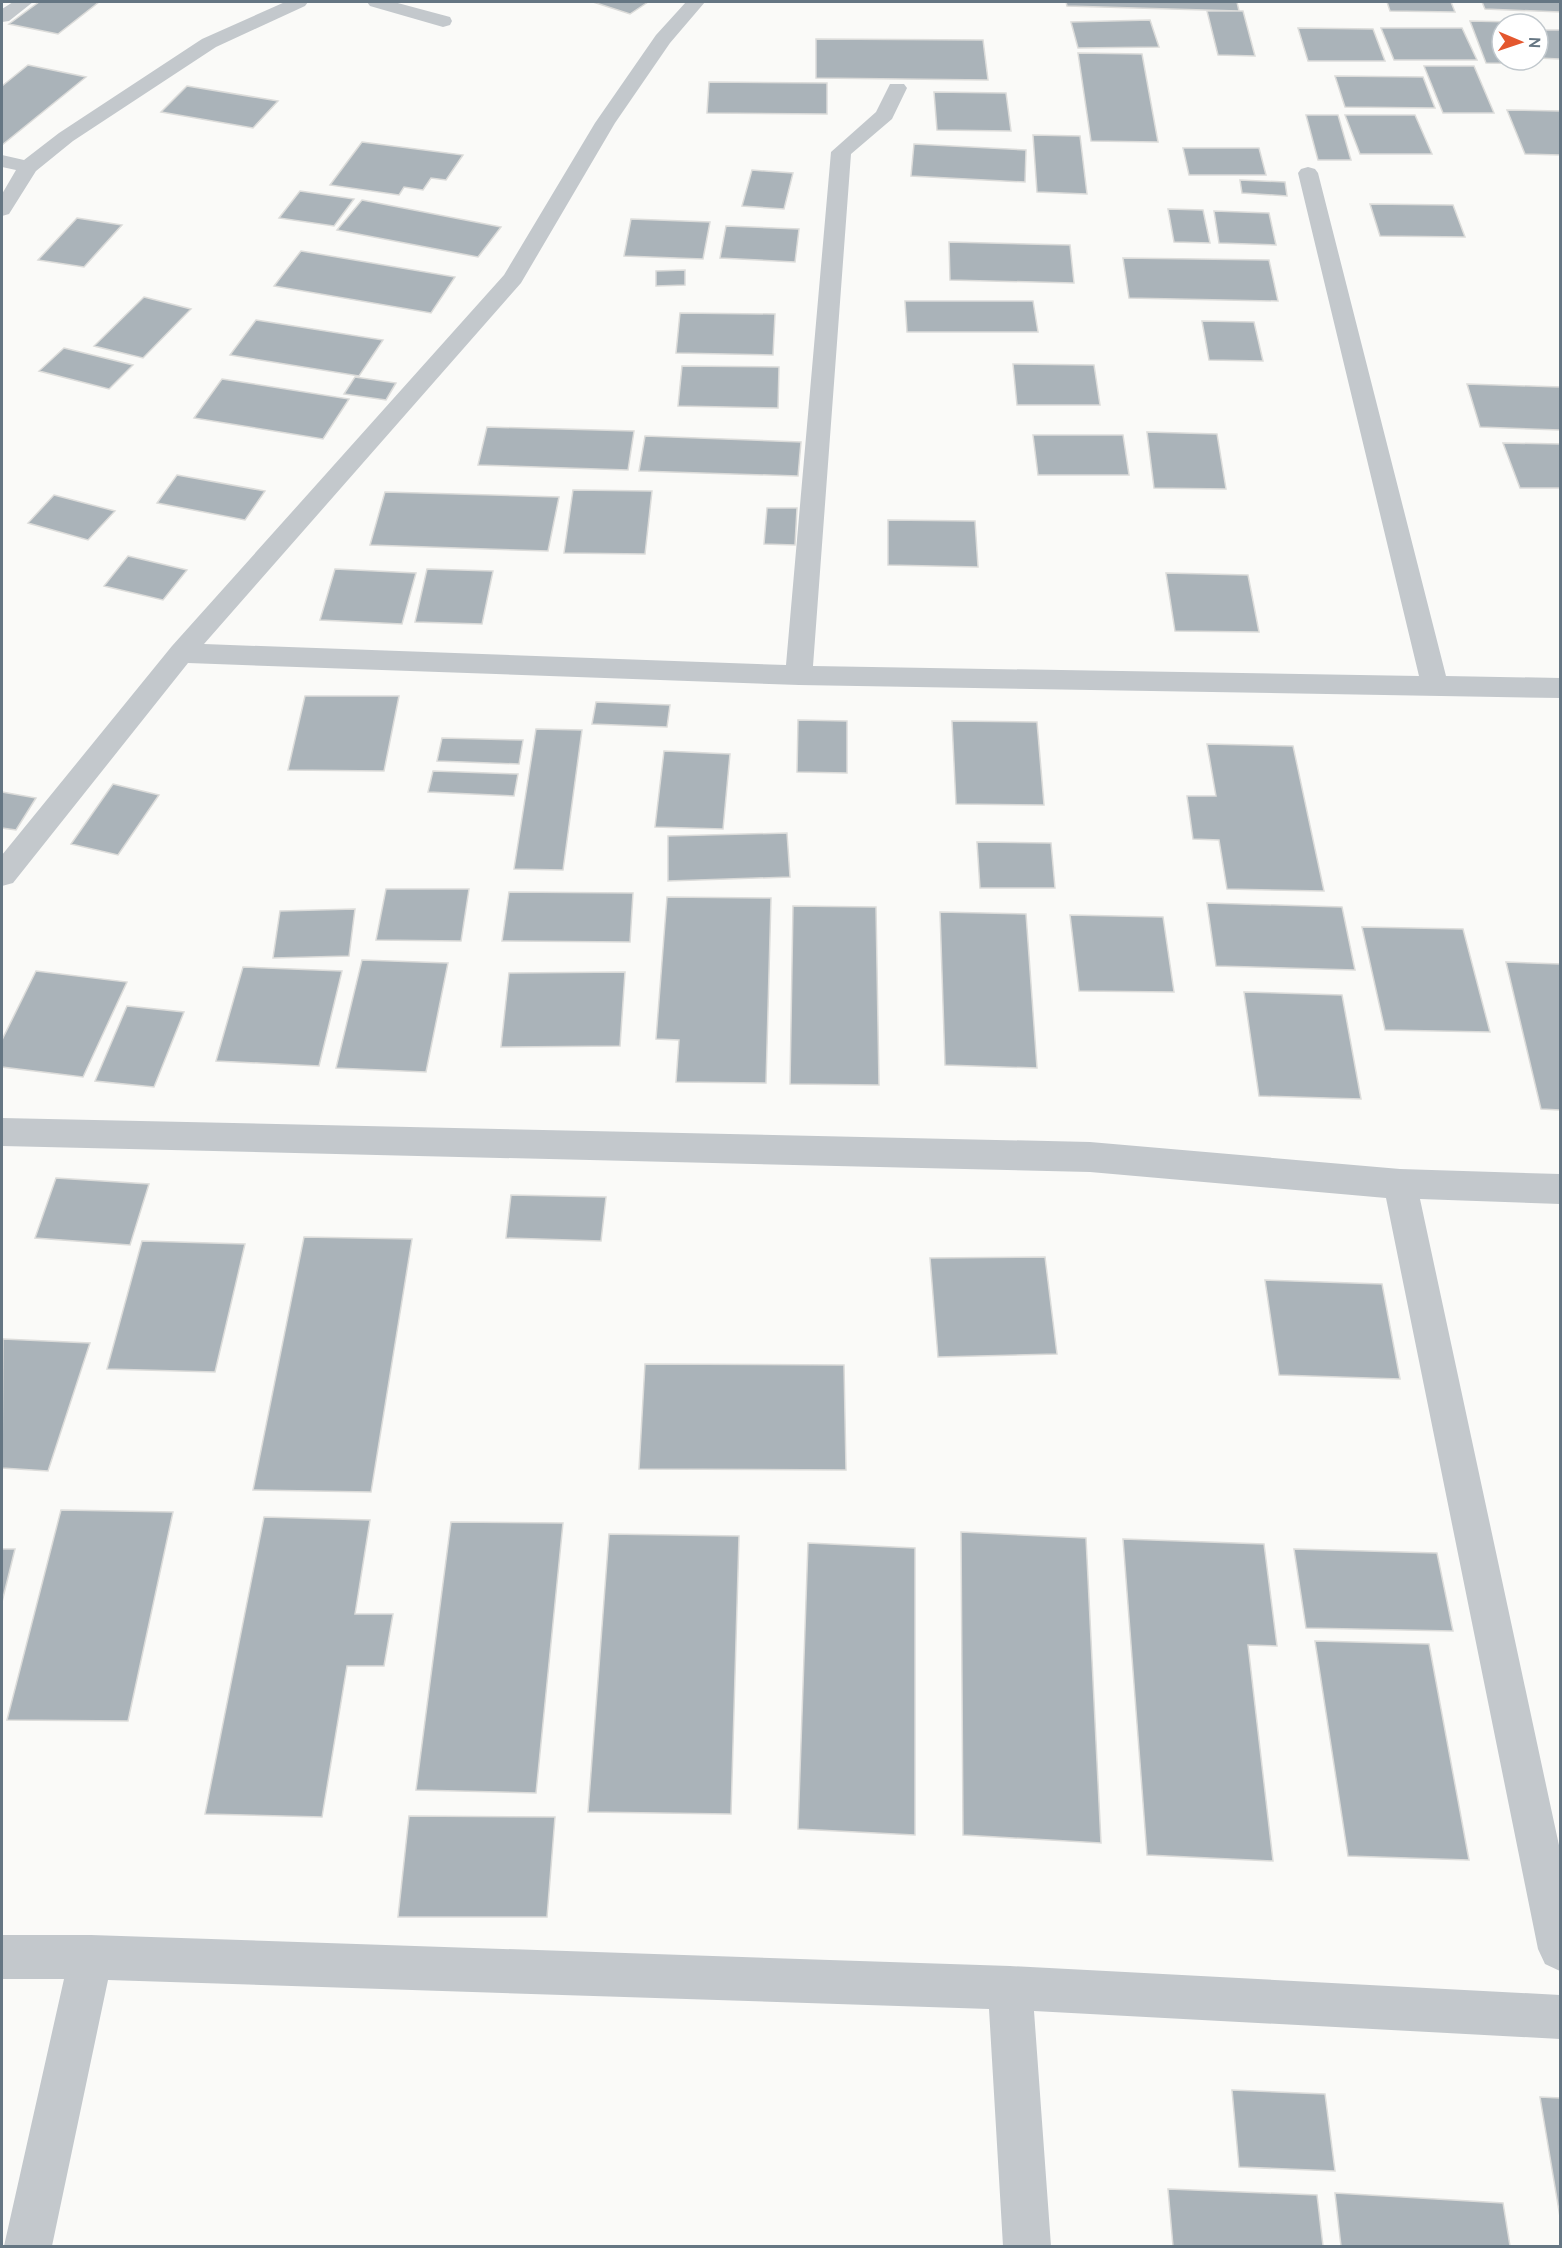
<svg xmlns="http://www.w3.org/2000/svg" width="1562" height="2248" viewBox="0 0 1562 2248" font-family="Cabin,sans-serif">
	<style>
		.building { fill: #aab3b9; stroke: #dcdcda; stroke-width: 1.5 }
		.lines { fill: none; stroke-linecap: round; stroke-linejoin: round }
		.minor { fill: #c3c8cc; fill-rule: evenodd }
	</style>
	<rect width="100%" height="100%" fill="#fafaf8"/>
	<!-- building -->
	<path class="building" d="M39 2H99L58 34 9 24Z
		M593 2H648L630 14Z
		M1066 2H1237L1239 11 1067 6Z
		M1387 2H1451L1455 12 1390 11Z
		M1482 2H1560V12L1485 9Z
		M1207 11H1243L1255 56 1218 55Z
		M1150 20 1159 47 1078 48 1071 22Z
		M1470 21 1514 22 1515 24H1502V60H1531L1532 64 1486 63Z
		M1298 28 1373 29 1385 61H1308Z
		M1381 28H1462L1477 60H1394Z
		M1538 30H1560V59L1538 58Z
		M816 39 983 40 988 80 816 78Z
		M1078 53 1142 54 1158 142 1091 141Z
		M28 65 86 77 2 145V86Z
		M1424 66H1474L1494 113H1443Z
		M1335 76 1423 77 1435 108 1345 107Z
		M709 82 827 83V114L707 113Z
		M187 86 278 101 253 128 161 112Z
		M934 92 1006 93 1011 131 937 130Z
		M1507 110 1560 111V155L1525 154Z
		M1306 115H1338L1351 160H1318Z
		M1345 115H1415L1432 154H1360Z
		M1033 135 1080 136 1087 194 1037 192Z
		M362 142 463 155 446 180 431 178 423 190 404 187 399 195 330 185Z
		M914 144 1026 150 1025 182 911 176Z
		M1183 148H1259L1266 175H1189Z
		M752 170 793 173 784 209 742 206Z
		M1240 180 1285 182 1287 196 1242 193Z
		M300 191 354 199 334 226 279 218Z
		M362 200 501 227 478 257 337 230Z
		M1370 204 1453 205 1465 237 1380 236Z
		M1168 209 1203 210 1210 243 1174 242Z
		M1214 211 1269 213 1276 245 1219 243Z
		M77 218 122 225 84 267 38 260Z
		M631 219 710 222 703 259 624 256Z
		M726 226 799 229 795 262 720 258Z
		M949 242 1070 245 1074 283 950 280Z
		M301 251 455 277 431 313 274 286Z
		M1123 258 1269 260 1278 301 1129 298Z
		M685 270V285L656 286V271Z
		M144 297 191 309 143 358 94 346Z
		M905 301H1033L1038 332H907Z
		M680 313 775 314 773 355 676 353Z
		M256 320 383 340 359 376 230 355Z
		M1202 321 1254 322 1263 361 1209 360Z
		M64 348 133 365 109 389 39 371Z
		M1013 364 1094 365 1100 405H1017Z
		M682 366 779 367 778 408 678 406Z
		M355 377 396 383 386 400 344 394Z
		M222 379 349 399 323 439 194 418Z
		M1467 384 1560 387V430L1480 427Z
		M487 427 634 431 628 470 478 465Z
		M1147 432 1217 434 1226 489 1154 488Z
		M1033 435H1123L1129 475H1038Z
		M645 436 801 442 798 476 639 471Z
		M1503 443 1560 444V488H1520Z
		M177 475 265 491 245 520 157 503Z
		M573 490 652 491 645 554 564 553Z
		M385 492 559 497 548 551 370 545Z
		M54 495 115 511 88 540 28 523Z
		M767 508H797L795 545 764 544Z
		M888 520 975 521 978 567 888 565Z
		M128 556 187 570 163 600 104 586Z
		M335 569 416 573 402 624 320 620Z
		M427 569 493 571 482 624 415 622Z
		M1166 573 1248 575 1259 632 1175 631Z
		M305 696H399L384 771 288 770Z
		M596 702 670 705 667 727 592 724Z
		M798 720 847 721V773L797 772Z
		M952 721 1037 722 1044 805 956 804Z
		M536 729 582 730 563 870 514 869Z
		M442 738 523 740 519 764 437 761Z
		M1207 744 1293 746 1324 891 1227 889 1219 840 1193 839 1187 796H1216Z
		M664 751 730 754 723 829 655 827Z
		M433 771 518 774 514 796 428 792Z
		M113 784 159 795 118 855 71 844Z
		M2 792 36 798 16 830 2 828Z
		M787 833 790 877 668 881V836Z
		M977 842 1051 843 1055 888H980Z
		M386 889H469L461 941 376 940Z
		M509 892 633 893 630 942 502 941Z
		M667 897 771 898 766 1083 676 1082 679 1040 656 1039Z
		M1207 903 1342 907 1355 970 1216 966Z
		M793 906 876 907 879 1085 790 1084Z
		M355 909 349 956 273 958 280 911Z
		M940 912 1026 914 1037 1068 945 1065Z
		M1070 915 1163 917 1174 992 1079 991Z
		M1362 927 1463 929 1490 1032 1385 1030Z
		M362 960 448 963 426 1072 336 1068Z
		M1506 962 1560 964V1110L1541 1109Z
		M243 967 342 971 319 1066 216 1061Z
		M36 971 127 982 83 1077 2 1067V1040Z
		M625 972 620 1046 501 1047 509 973Z
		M1244 992 1342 995 1361 1099 1259 1096Z
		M127 1006 184 1012 154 1087 95 1081Z
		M56 1178 149 1184 130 1245 35 1238Z
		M511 1195 606 1197 601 1241 506 1238Z
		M304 1237 412 1239 371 1492 253 1490Z
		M142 1241 245 1244 215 1372 107 1369Z
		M1045 1257 1057 1354 938 1357 930 1258Z
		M1265 1280 1382 1284 1400 1379 1279 1375Z
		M3 1339 90 1343 48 1471 2 1468Z
		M645 1364 844 1365 846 1470 639 1469Z
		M61 1510 173 1512 128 1721 7 1720Z
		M264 1517 370 1520 355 1614H393L384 1666H347L322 1817 205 1814Z
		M451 1522 563 1523 536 1793 416 1790Z
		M961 1532 1086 1538 1101 1843 963 1835Z
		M609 1534 739 1536 731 1814 588 1812Z
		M1123 1539 1264 1544 1277 1646 1248 1645 1273 1861 1147 1855Z
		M808 1543 915 1548V1835L798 1829Z
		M2 1549H15L2 1602Z
		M1294 1549 1437 1553 1453 1631 1306 1628Z
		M1315 1641 1429 1644 1469 1860 1348 1856Z
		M409 1816 555 1817 547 1917H398Z
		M1232 2090 1325 2094 1335 2171 1239 2167Z
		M1540 2097 1560 2098V2217Z
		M1168 2189 1317 2195 1323 2246H1173Z
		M1335 2193 1503 2203 1510 2246H1341Z"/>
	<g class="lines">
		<!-- minor -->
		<path class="minor" d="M13 2H33L9 21 2 22V9Z
			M285 2H308L305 6 216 47 73 141 36 171 9 214 2 216V194L16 170 2 167V155L24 160 59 133 202 39Z
			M367 2H394L450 17 452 21 450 25 443 27 370 6Z
			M686 2H705L670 43 615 123 521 283 204 644 786 665 831 152 876 112 890 84H904L907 88 892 119 851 154 813 666 1419 676 1298 173 1301 169 1308 167 1315 169 1318 173 1446 676 1560 678V698L799 685 188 663 13 883 2 886V855L172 646 504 275 595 123 656 35Z
			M2 1118 1090 1142 1400 1169 1560 1174V1204L1420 1199 1560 1850V1971L1545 1964 1538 1949 1386 1198 1090 1172 2 1146Z
			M2 1935H91L1010 1966 1560 1995V2039L1034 2011 1051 2246H1003L989 2009 108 1980 52 2246H4L64 1979H2Z"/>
	</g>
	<!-- border -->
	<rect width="1562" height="2248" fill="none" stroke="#657683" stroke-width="6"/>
	<!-- north arrow -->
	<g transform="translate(1520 42) rotate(92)"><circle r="28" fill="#ffffff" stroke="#c1c8cd" stroke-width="1.5"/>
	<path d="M0-4.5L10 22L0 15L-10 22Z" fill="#e4572e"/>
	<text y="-9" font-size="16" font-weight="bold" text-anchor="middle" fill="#657683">N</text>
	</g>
</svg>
